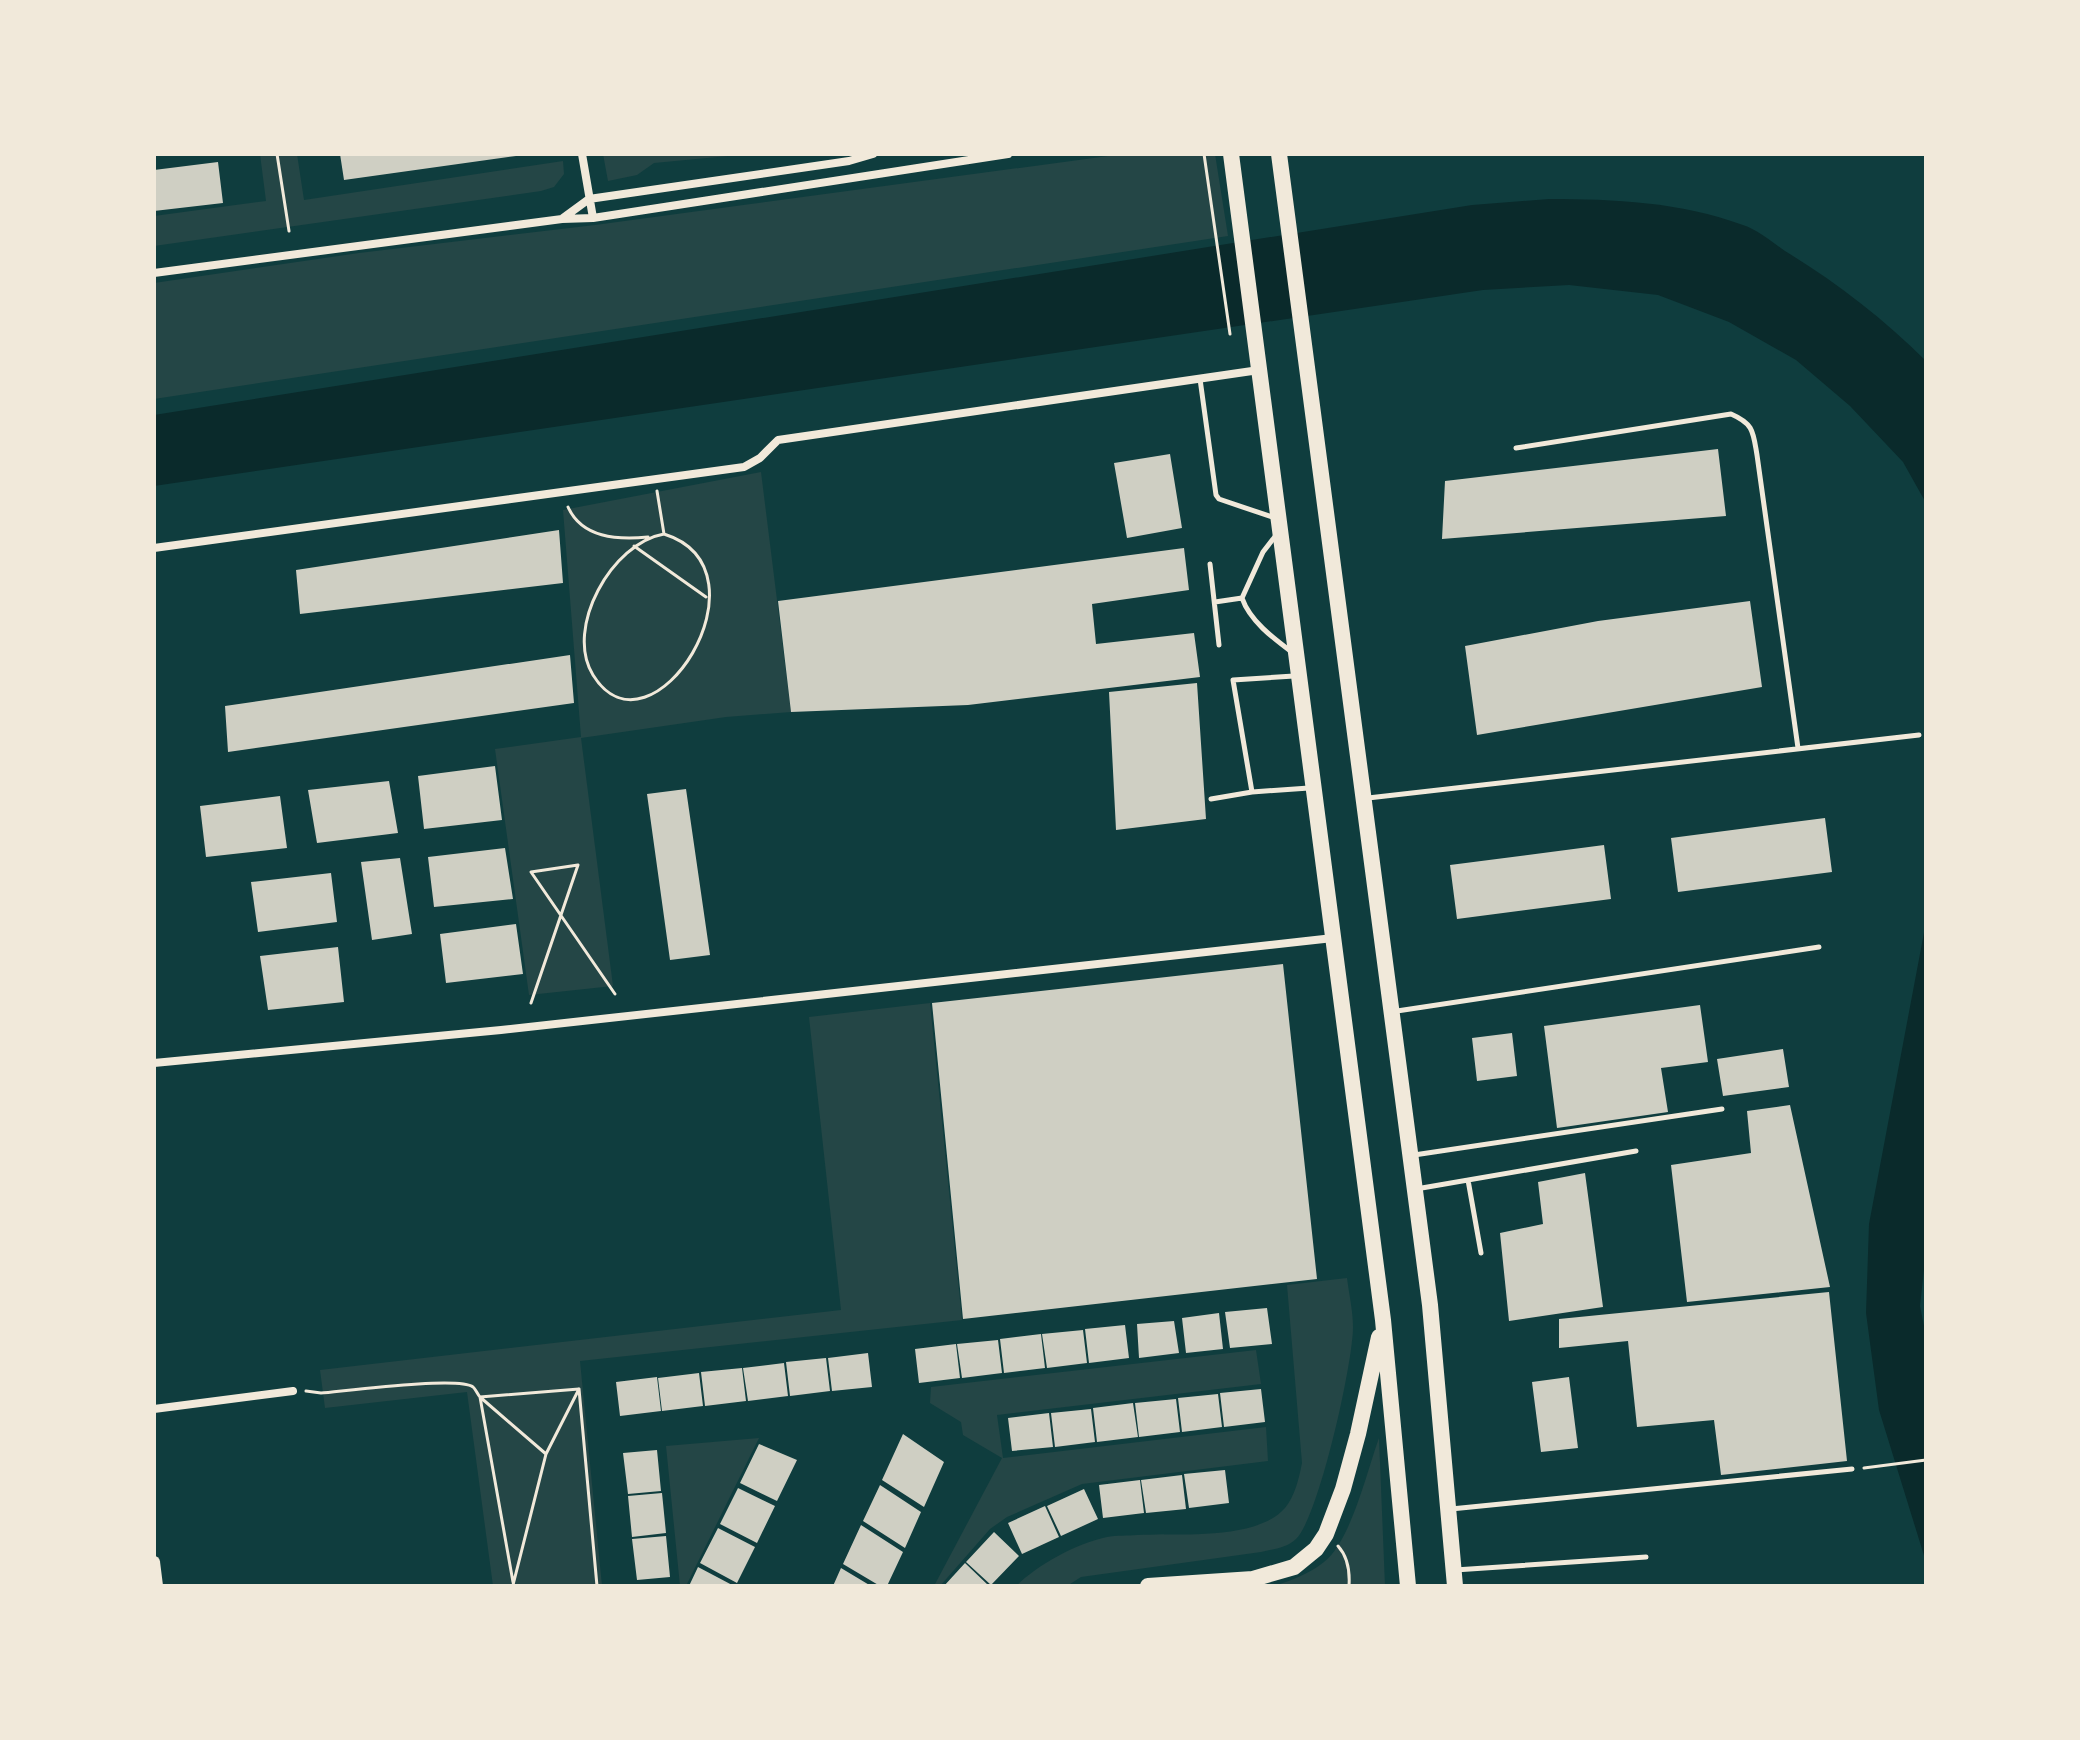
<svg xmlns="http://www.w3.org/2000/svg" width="2080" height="1740" viewBox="0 0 2080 1740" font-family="'Sofia Sans Condensed',sans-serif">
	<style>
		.green { fill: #244646 }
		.water { fill: #0a2a2b }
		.building { fill: #cfcfc3 }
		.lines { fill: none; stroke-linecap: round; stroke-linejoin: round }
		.path { stroke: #f1e9da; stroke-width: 3 }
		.service { stroke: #f1e9da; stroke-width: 5 }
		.minor { stroke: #f1e9da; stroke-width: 8 }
		.tertiary { stroke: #f1e9da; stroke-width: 12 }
		.primary { stroke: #f1e9da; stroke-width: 16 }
	</style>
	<rect width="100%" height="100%" fill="#0f3d3e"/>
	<!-- green -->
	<path class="green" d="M260 154H297L304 200 563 161 564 174 554 187 541 191 154 246V216L266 201Z
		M603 154H749L654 163 637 175 608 181Z
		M1123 154H1215L1228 236 154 399V283L359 253 595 225Z
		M761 472 791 712 726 717 581 738 613 986 529 995 495 749 581 737 563 510Z
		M930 1003 962 1320 580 1361 602 1586H493L467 1392 325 1408 320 1370 841 1310 809 1017Z
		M1347 1278C1349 1294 1353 1311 1353 1327 1353 1363 1319 1517 1296 1539 1287 1548 1273 1549 1261 1552L1081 1577 1067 1586H1016C1039 1564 1075 1544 1107 1537 1116 1535 1128 1536 1137 1535 1178 1533 1256 1541 1285 1508 1295 1496 1299 1478 1302 1463L1287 1285Z
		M1256 1350 1261 1384 997 1415 1003 1458 1266 1427 1268 1461 1082 1484 1007 1517 990 1529 940 1586H934L1002 1458 963 1435 961 1422 930 1403 931 1387Z
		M759 1438 686 1586H680L666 1446Z
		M1379 1438 1385 1586H1274C1292 1580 1309 1574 1324 1562 1351 1541 1367 1471 1379 1438Z"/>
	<!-- water -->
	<path class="water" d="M1549 199C1615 199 1680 202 1743 225 1758 230 1772 242 1785 251 1836 282 1884 319 1926 361V503L1903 462 1850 406 1796 360 1729 322 1658 295 1569 285 1483 290 154 486V415L1472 205Z
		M1926 922V1251L1920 1306 1926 1336V1562L1879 1410 1866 1313 1869 1224Z"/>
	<!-- building -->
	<path class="building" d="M340 154H516V156L344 180Z
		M218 162 223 203 154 211V170Z
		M1718 449 1726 516 1442 539 1445 481Z
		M1170 454 1182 528 1127 538 1114 463Z
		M559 530 563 583 300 614 296 570Z
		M1184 548 1189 590 1092 604 1096 644 1194 633 1200 677 968 705 791 712 778 601Z
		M1750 601 1762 687 1477 735 1465 646 1598 621Z
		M570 655 574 703 228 752 225 706Z
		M1197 683 1206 819 1116 830 1109 692Z
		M495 766 502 820 424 829 418 776Z
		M389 781 398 833 317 843 308 790Z
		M686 789 710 955 670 960 647 794Z
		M280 796 287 848 206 857 200 806Z
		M1825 818 1832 872 1678 892 1671 838Z
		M1604 845 1611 899 1457 919 1450 865Z
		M505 848 513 899 434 907 428 857Z
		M400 858 412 934 372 940 361 862Z
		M331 873 337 922 258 932 251 882Z
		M516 924 523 974 446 983 440 934Z
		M338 947 344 1002 268 1010 260 956Z
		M1283 964 1317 1279 963 1319 932 1003Z
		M1700 1005 1708 1062 1661 1068 1668 1112 1557 1128 1544 1026Z
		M1512 1033 1517 1076 1477 1081 1472 1038Z
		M1783 1049 1789 1087 1723 1096 1717 1059Z
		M1790 1105 1830 1287 1687 1302 1671 1165 1751 1153 1747 1111Z
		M1585 1173 1603 1307 1509 1321 1500 1233 1543 1224 1538 1182Z
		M1829 1292 1847 1461 1721 1475 1714 1420 1637 1427 1628 1341 1559 1348V1319Z
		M1267 1308 1272 1344 1230 1348 1225 1312Z
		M1219 1313 1223 1349 1186 1353 1182 1318Z
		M1174 1321 1179 1353 1139 1358 1137 1324Z
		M1125 1325 1129 1358 1089 1363 1085 1329Z
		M1083 1330 1087 1363 1047 1368 1042 1334Z
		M1041 1334 1045 1368 1004 1373 1000 1339Z
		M998 1340 1002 1373 962 1378 957 1344Z
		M956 1344 960 1378 919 1383 915 1349Z
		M868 1353 872 1387 832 1391 828 1358Z
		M826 1358 830 1391 790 1396 786 1362Z
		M784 1363 788 1396 748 1401 743 1368Z
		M742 1368 746 1401 705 1406 701 1372Z
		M699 1373 703 1406 662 1411 658 1378Z
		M657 1377 661 1411 620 1416 616 1382Z
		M1569 1377 1578 1448 1541 1452 1532 1382Z
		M1261 1389 1265 1422 1224 1427 1220 1393Z
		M1218 1394 1222 1427 1182 1432 1178 1398Z
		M1176 1399 1180 1432 1139 1437 1135 1403Z
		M1133 1403 1138 1437 1097 1442 1093 1408Z
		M1091 1409 1095 1442 1055 1447 1051 1413Z
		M1049 1413 1053 1447 1012 1451 1008 1418Z
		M903 1434 944 1462 924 1507 882 1480Z
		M759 1444 797 1460 777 1501 740 1483Z
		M657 1450 661 1491 628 1494 623 1453Z
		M1225 1470 1229 1503 1189 1508 1184 1474Z
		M1182 1475 1186 1509 1146 1513 1141 1480Z
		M1140 1480 1144 1513 1103 1518 1099 1485Z
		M880 1485 921 1512 905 1548 863 1521Z
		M738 1488 775 1506 757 1543 720 1524Z
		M1084 1489 1098 1519 1061 1536 1047 1506Z
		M662 1493 666 1533 632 1537 628 1496Z
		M1045 1506 1059 1537 1022 1554 1008 1523Z
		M861 1525 903 1552 887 1586H880L843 1564Z
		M718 1528 755 1547 737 1583 700 1563Z
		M994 1532 1019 1556 991 1585 966 1562Z
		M666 1536 670 1577 637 1580 632 1539Z
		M965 1563 989 1586H944Z
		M698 1567 734 1586H689Z
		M841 1568 871 1586H833Z"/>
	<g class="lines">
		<!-- path -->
		<path class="path" d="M277 154 289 231
			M1204 154 1230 334
			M657 491 664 534
			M568 507C582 538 617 540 648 537
			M664 534C777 570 651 768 593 675 564 628 612 543 664 534Z
			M634 546 706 597
			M531 1003 578 865 531 872 615 994
			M306 1391 321 1393C345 1391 459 1376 473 1387 475 1388 478 1395 480 1397L546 1454
			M480 1397 579 1389 597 1586
			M480 1397 513 1582
			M1864 1468 1926 1460
			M1338 1546C1348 1557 1350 1571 1349 1586
			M513 1585 546 1454 579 1389"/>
		<!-- service -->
		<path class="service" d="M1200 379 1216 495 1219 499 1275 518
			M1516 448 1731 414C1754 424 1753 432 1757 455L1798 748
			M1277 534 1263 552 1242 598C1250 621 1273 638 1293 653
			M1210 564 1219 645
			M1215 602 1242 598
			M1252 792 1233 680 1294 676
			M1368 798 1919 735
			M1211 799 1252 792 1309 788
			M1397 1011 1819 947
			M1414 1155 1722 1109
			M1468 1180 1481 1253
			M1416 1189 1636 1151
			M1451 1509 1852 1469
			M1455 1570 1646 1557"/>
		<!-- minor -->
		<path class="minor" d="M582 154 593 218
			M563 218 589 199 849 161 873 154
			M154 273 562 219 593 218 1008 154
			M154 548 744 467 760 458 778 440 1259 370
			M154 1063 501 1030 1333 938
			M154 1409 293 1391"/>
		<!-- tertiary -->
		<path class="tertiary" d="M154 1562 157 1586"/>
		<!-- primary -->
		<path class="primary" d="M1231 154 1383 1320 1408 1586
			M1279 154 1430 1305 1455 1586
			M1148 1586 1253 1579 1294 1567 1316 1549 1326 1534 1343 1489 1358 1434 1379 1337"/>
	</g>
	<!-- border -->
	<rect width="2080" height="1740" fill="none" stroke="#f1e9da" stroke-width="312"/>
</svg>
